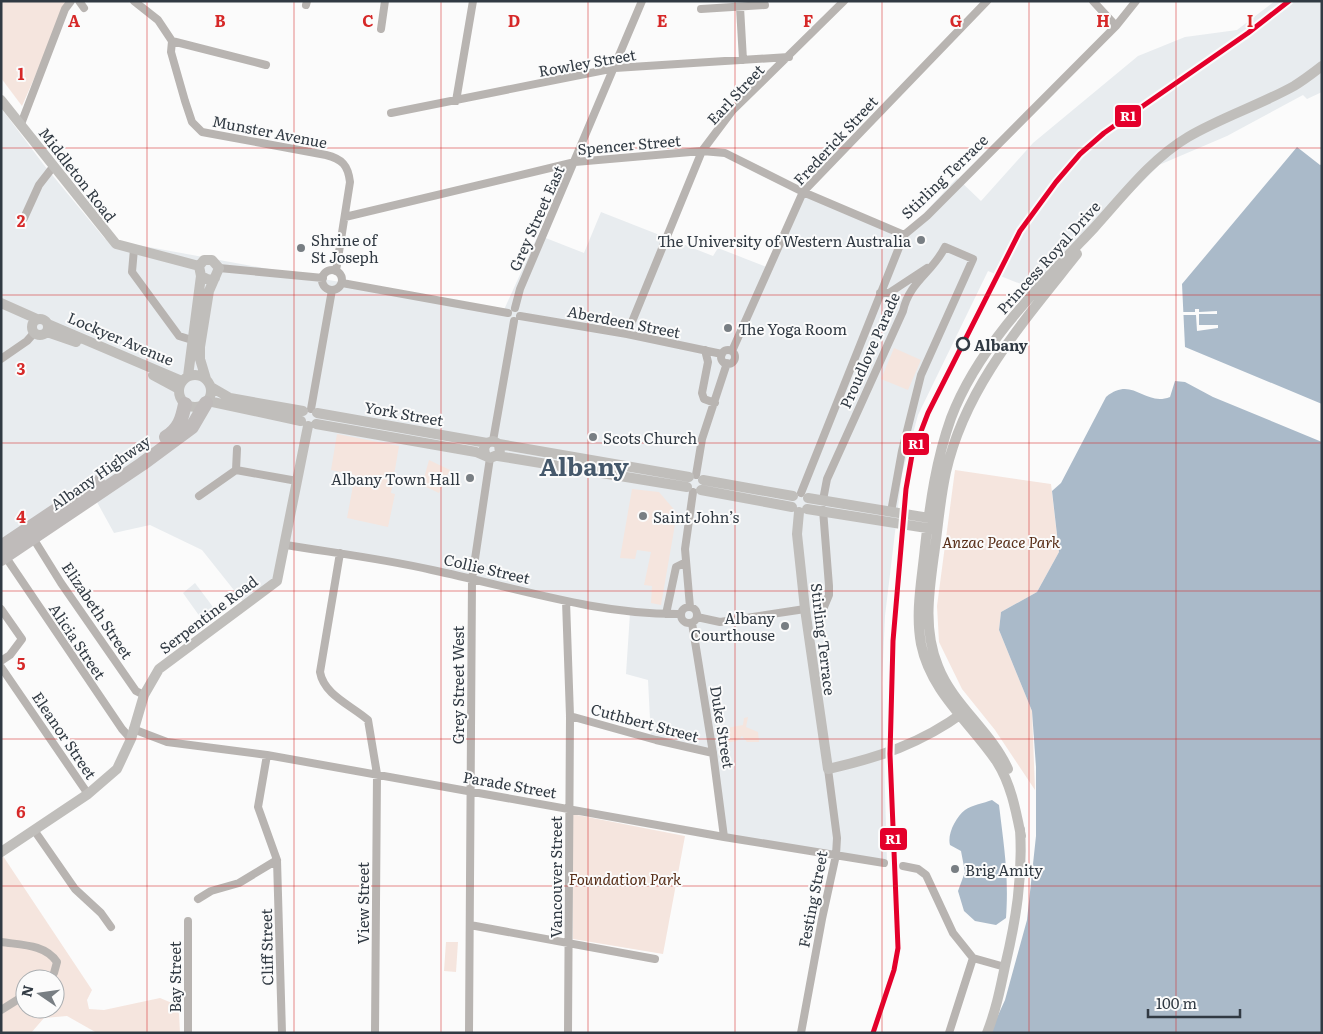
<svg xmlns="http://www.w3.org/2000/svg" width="1323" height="1034" viewBox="0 0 1323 1034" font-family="Literata,serif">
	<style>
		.built { fill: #e8ecef }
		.green { fill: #f5e5de; fill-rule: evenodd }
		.water { fill: #aabac9 }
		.pier { fill: #fbfbfb }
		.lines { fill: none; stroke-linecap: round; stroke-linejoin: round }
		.street { stroke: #b8b4b1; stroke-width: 8 }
		.secondary { stroke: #c0bebb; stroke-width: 10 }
		.highway { stroke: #bfbbba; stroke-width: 14 }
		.rail-1-casing { stroke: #fbfbfb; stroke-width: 9 }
		.rail-1 { stroke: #e4002b; stroke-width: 5 }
		.grid { fill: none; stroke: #d62828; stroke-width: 1; stroke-opacity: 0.55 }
		.poi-dot { fill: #787e83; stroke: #fbfbfb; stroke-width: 2 }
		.stop-dot { fill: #fbfbfb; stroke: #313a43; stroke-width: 2.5 }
		.labels { text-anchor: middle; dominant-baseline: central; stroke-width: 4; stroke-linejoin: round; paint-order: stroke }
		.street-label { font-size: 15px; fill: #313a43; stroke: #fbfbfb }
		.poi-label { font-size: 15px; fill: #313a43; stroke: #fbfbfb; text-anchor: start }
		.stop-label { font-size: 15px; font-weight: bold; fill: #313a43; stroke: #fbfbfb; text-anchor: start }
		.park-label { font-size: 15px; font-style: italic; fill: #572d17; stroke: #fbfbfb }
		.town-label { font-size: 25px; font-weight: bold; fill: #45586b; stroke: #fbfbfb }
		.grid-label { font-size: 16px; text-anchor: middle; font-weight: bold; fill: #d62828; stroke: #fbfbfb; stroke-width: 4; stroke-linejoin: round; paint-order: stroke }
		.line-badge { stroke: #fbfbfb; stroke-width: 2 }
		.badge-label { font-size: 14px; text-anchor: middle; font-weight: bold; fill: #fff }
	</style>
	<rect width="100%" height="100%" fill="#fbfbfb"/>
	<!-- built -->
	<path class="built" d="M1275 1H1322V92L1307 99 1303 95 1227 136 1159 165 1036 290 988 271 918 415 902 474 885 616 882 683 887 863 724 837 713 753 651 739 648 680 626 674 630 613 472 579 286 545 277 581 245 604 202 550 150 525 114 533 92 493 1 551V108L44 165 105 239 503 312 538 235 584 253 601 212 713 256 718 248 769 268 803 192 904 235 957 178 981 201 1033 143 1138 56 1185 37 1237 30Z
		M195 583 216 611 203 621 183 593Z"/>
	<!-- green -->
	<path class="green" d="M1 1H68L22 106 1 78Z
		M894 348 921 360 908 390 881 379Z
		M337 434 399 446 391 493 395 494 388 527 347 518 355 475 331 470Z
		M429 460 450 470 439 493 422 485Z
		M955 470 1051 484 1059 552 1037 592 1001 612 999 630 1032 711 1035 790 995 730 962 689 939 642 937 606Z
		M632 489 659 492 677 513 661 605 651 603 652 586 644 585 651 552 637 550 635 559 620 558Z
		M748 717 746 727 758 732 759 742H747L742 736 737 741 719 744 716 730 743 725 744 718Z
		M572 814 685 836 663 954 573 939Z
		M1 853 92 990 87 1000 89 1009 104 1010 160 998 172 1003 179 1013 180 1033H97L67 1016 44 1018 31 1033H1ZM25 979H55V1009H25Z
		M446 942H458L456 972 444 971Z"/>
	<!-- water -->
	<path class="water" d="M1297 147 1320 165 1322 164V404L1185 347 1182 284Z
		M1175 381 1185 382 1213 397 1322 442V1033H990L1005 1000 1027 920 1036 836V767L1032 711 999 630 1001 612 1037 592 1059 552 1052 491 1061 483 1106 397C1133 375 1144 407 1170 397Z
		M992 800 999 805C1004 847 1009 876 1006 918L996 925 975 921 964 911 958 891 965 872 961 851 950 845C947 834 956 817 965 810 972 805 984 803 992 800Z"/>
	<!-- pier -->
	<path class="pier" d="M1195 309H1199V312L1217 311V314H1199V325H1218V328L1197 331 1196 315H1183V312H1195Z"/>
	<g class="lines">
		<!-- street -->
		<path class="street" d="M79 1 84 8
			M134 1 158 20 172 41 171 52 185 101 192 122 202 132 326 155C342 159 348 165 350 182L336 271
			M1093 1 1116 26
			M306 5 307 1
			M740 7 743 60
			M701 9 765 5
			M381 29 385 1
			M172 41 266 65
			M456 101 473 1
			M391 113 615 68 789 57
			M21 124 65 9 71 1
			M345 217 575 162 702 151 725 153 803 192 904 235
			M24 218 39 185 53 167
			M134 249 132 272 179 336 192 340
			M219 268 323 278
			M322 280a10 10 0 1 1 20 0a10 10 0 1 1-20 0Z
			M342 283 508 313
			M880 293H889L927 268
			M515 308 520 289 642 1
			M520 316 627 334 722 354
			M627 334 702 151 732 111 844 1
			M705 350 708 362 702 393 704 399 715 403
			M721 357a7 7 0 1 1 14 0a7 7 0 1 1-14 0Z
			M732 351 803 192 987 1
			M1 359 27 341 34 333
			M311 409 332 290
			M493 441 514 321
			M236 470 237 449
			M696 475 702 439 727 363
			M801 493 904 235 927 216 1116 26 1136 1
			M199 496 236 470 297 481
			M823 500 827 479 903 311C909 282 933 272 945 247L973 259 921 375 902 451 891 512
			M823 510 829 586V595L824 607
			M33 538 61 583 136 691 144 695
			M286 545C335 553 384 559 432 570 514 587 596 615 681 614
			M340 553 320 672C324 695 351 705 368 720L377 774 375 1033
			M5 556 122 729 131 739
			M566 601 570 716 568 1033
			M690 607 685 549 693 492
			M681 615a8 8 0 1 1 16 0a8 8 0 1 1-16 0Z
			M1 609 22 639 10 655 1 661
			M666 614 676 567 686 562
			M697 617 720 622 805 609
			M692 623 713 753 724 837
			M1 667 88 794
			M570 716 656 740 713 753
			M133 729 167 742 267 755 724 837 884 863
			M267 755 258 807 277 860 282 1033
			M34 830 75 889 101 913 111 927
			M903 866 918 869 926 875 953 933 973 958 1005 967
			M198 899 211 891 239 883 277 860
			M188 921V1033
			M470 925 655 959
			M1 942C21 945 45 944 57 962L54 973 49 979
			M1 1010 25 995
			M469 1033 472 579 490 458
			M801 1033 822 919 836 855 837 838 828 769
			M949 1033 973 958"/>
		<!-- secondary -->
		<path class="secondary" d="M1 100 116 244 199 266
			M1 303 37 319
			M32 327a8 8 0 1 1 16 0a8 8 0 1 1-16 0Z
			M48 324 182 381
			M47 332 76 342
			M179 391a16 16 0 1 1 32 0a16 16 0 1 1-32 0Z
			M153 375 179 389
			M188 376 201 276
			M206 379 200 359V347L209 291 219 268 212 260H204L199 266 201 276 209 280 215 278
			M211 387 230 398 303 411
			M208 401 301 421
			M317 413 487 443
			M316 424 476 452 490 458 500 454 499 444 493 441 487 443 484 448 485 454
			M499 444 689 477
			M498 456 687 487
			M703 480 793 496
			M701 490 792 507
			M808 498 935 519
			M807 509 933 529
			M799 512 797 534 805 609 828 769C878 758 922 743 964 712
			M1008 769C991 731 953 705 938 666 923 630 929 592 934 555 938 527 940 499 946 472 965 387 1024 321 1077 254
			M1021 836C1016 811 1011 784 997 762 971 723 931 693 921 644 915 612 922 579 925 547 930 503 936 460 951 418 978 346 1042 283 1094 228 1123 196 1151 159 1188 137 1222 117 1260 105 1294 86 1304 80 1313 73 1322 66
			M1 852 88 794 117 769 131 739 144 695 159 669 277 581 308 426
			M987 1033C996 1010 1000 990 1005 966 1016 920 1023 877 1020 829"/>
		<!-- highway -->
		<path class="highway" d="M166 437C179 429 182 419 185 404
			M1 547 98 482
			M1 559 142 464 192 427 206 403"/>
		<!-- rail-1 casing -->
		<g class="rail-1-casing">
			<path id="rail-1" d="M873 1033 894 970 898 948 890 754 893 641 906 489 912 455 928 413 1020 231 1056 182 1080 154 1104 133 1248 33 1289 1"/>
		</g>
		<!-- rail-1 -->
		<use href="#rail-1" class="rail-1"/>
	</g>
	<!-- grid -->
	<path class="grid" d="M147 1V1033M294 1V1033M441 1V1033M588 1V1033M735 1V1033M882 1V1033M1029 1V1033M1176 1V1033M1 148H1322M1 295H1322M1 443H1322M1 591H1322M1 739H1322M1 886H1322"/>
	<!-- markers -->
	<g class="poi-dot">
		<circle cx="921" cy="240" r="5"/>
		<circle cx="301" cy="248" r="5"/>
		<circle cx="728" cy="328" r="5"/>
		<circle cx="593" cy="437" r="5"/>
		<circle cx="470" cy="478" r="5"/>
		<circle cx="643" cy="516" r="5"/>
		<circle cx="785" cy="626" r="5"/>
		<circle cx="955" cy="869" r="5"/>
	</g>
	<circle class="stop-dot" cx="963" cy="344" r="6"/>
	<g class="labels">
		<!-- street labels -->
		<g class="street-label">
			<text transform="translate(587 62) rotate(-10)">Rowley Street</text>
			<text transform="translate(735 94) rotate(-47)">Earl Street</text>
			<text transform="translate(270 131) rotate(11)">Munster Avenue</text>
			<text transform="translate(835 140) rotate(-47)">Frederick Street</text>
			<text transform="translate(629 144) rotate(-5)">Spencer Street</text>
			<text transform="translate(78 174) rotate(52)">Middleton Road</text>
			<text transform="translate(944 176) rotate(-44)">Stirling Terrace</text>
			<text transform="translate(536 218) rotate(-66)">Grey Street East</text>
			<text transform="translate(1048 257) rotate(-48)">Princess Royal Drive</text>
			<text transform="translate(624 321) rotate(11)">Aberdeen Street</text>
			<text transform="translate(121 338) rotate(23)">Lockyer Avenue</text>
			<text transform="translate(869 350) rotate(-66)">Proudlove Parade</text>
			<text transform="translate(404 413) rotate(10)">York Street</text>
			<text transform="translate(100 472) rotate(-35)">Albany Highway</text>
			<text transform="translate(487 568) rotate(13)">Collie Street</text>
			<text transform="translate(98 610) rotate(56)">Elizabeth Street</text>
			<text transform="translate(208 614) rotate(-37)">Serpentine Road</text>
			<text transform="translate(824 639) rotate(83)">Stirling Terrace</text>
			<text transform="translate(78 641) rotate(56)">Alicia Street</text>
			<text transform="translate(457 685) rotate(-90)">Grey Street West</text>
			<text transform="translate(645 722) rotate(15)">Cuthbert Street</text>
			<text transform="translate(723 727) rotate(81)">Duke Street</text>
			<text transform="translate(65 735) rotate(56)">Eleanor Street</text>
			<text transform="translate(510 784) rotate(10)">Parade Street</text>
			<text transform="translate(555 877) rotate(-90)">Vancouver Street</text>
			<text transform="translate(812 899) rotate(-79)">Festing Street</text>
			<text transform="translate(362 903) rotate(-90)">View Street</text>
			<text transform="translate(266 947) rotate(-91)">Cliff Street</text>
			<text transform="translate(174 977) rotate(-90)">Bay Street</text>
		</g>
		<!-- poi labels -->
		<g class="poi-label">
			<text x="311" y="239">Shrine of<tspan x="311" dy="17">St Joseph</tspan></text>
			<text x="911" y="240" text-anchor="end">The University of Western Australia</text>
			<text x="738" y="328">The Yoga Room</text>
			<text x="603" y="437">Scots Church</text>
			<text x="460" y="478" text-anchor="end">Albany Town Hall</text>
			<text x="653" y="516">Saint John’s</text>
			<text x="775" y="617" text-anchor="end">Albany<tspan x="775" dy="17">Courthouse</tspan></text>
			<text x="965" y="869">Brig Amity</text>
		</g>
		<!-- stop labels -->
		<g class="stop-label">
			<text x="974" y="344">Albany</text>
		</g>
		<!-- park labels -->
		<g class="park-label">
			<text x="1001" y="541">Anzac Peace Park</text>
			<text x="625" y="878">Foundation Park</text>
		</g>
		<!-- town labels -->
		<g class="town-label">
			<text x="584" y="465">Albany</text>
		</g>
	</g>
	<g class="grid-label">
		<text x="74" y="27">A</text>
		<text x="220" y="27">B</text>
		<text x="368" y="27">C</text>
		<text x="514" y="27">D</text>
		<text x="662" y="27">E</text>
		<text x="808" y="27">F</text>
		<text x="956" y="27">G</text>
		<text x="1103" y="27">H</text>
		<text x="1250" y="27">I</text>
		<text x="21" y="80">1</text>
		<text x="21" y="227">2</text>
		<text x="21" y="375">3</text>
		<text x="21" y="523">4</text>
		<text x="21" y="670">5</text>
		<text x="21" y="818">6</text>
	</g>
	<g class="line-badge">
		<rect x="1114" y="104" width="28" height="24" rx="5" fill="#e4002b"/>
		<rect x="902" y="432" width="28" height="24" rx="5" fill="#e4002b"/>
		<rect x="879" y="827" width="29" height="24" rx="5" fill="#e4002b"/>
	</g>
	<g class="badge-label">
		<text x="1128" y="121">R1</text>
		<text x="916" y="449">R1</text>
		<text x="893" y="844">R1</text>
	</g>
	<!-- border -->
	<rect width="1323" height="1034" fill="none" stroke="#313a43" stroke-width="5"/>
	<!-- north arrow -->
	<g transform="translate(40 994) rotate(283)"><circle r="24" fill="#fbfbfb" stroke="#aaaeb1"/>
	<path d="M0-4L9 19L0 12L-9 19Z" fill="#787e83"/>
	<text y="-8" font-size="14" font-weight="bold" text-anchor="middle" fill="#313a43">N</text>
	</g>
	<!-- scale -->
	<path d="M1148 1009v8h92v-8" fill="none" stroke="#313a43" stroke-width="2.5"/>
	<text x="1156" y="1009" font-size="15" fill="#313a43" stroke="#fbfbfb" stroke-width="4" paint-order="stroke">100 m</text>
</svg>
